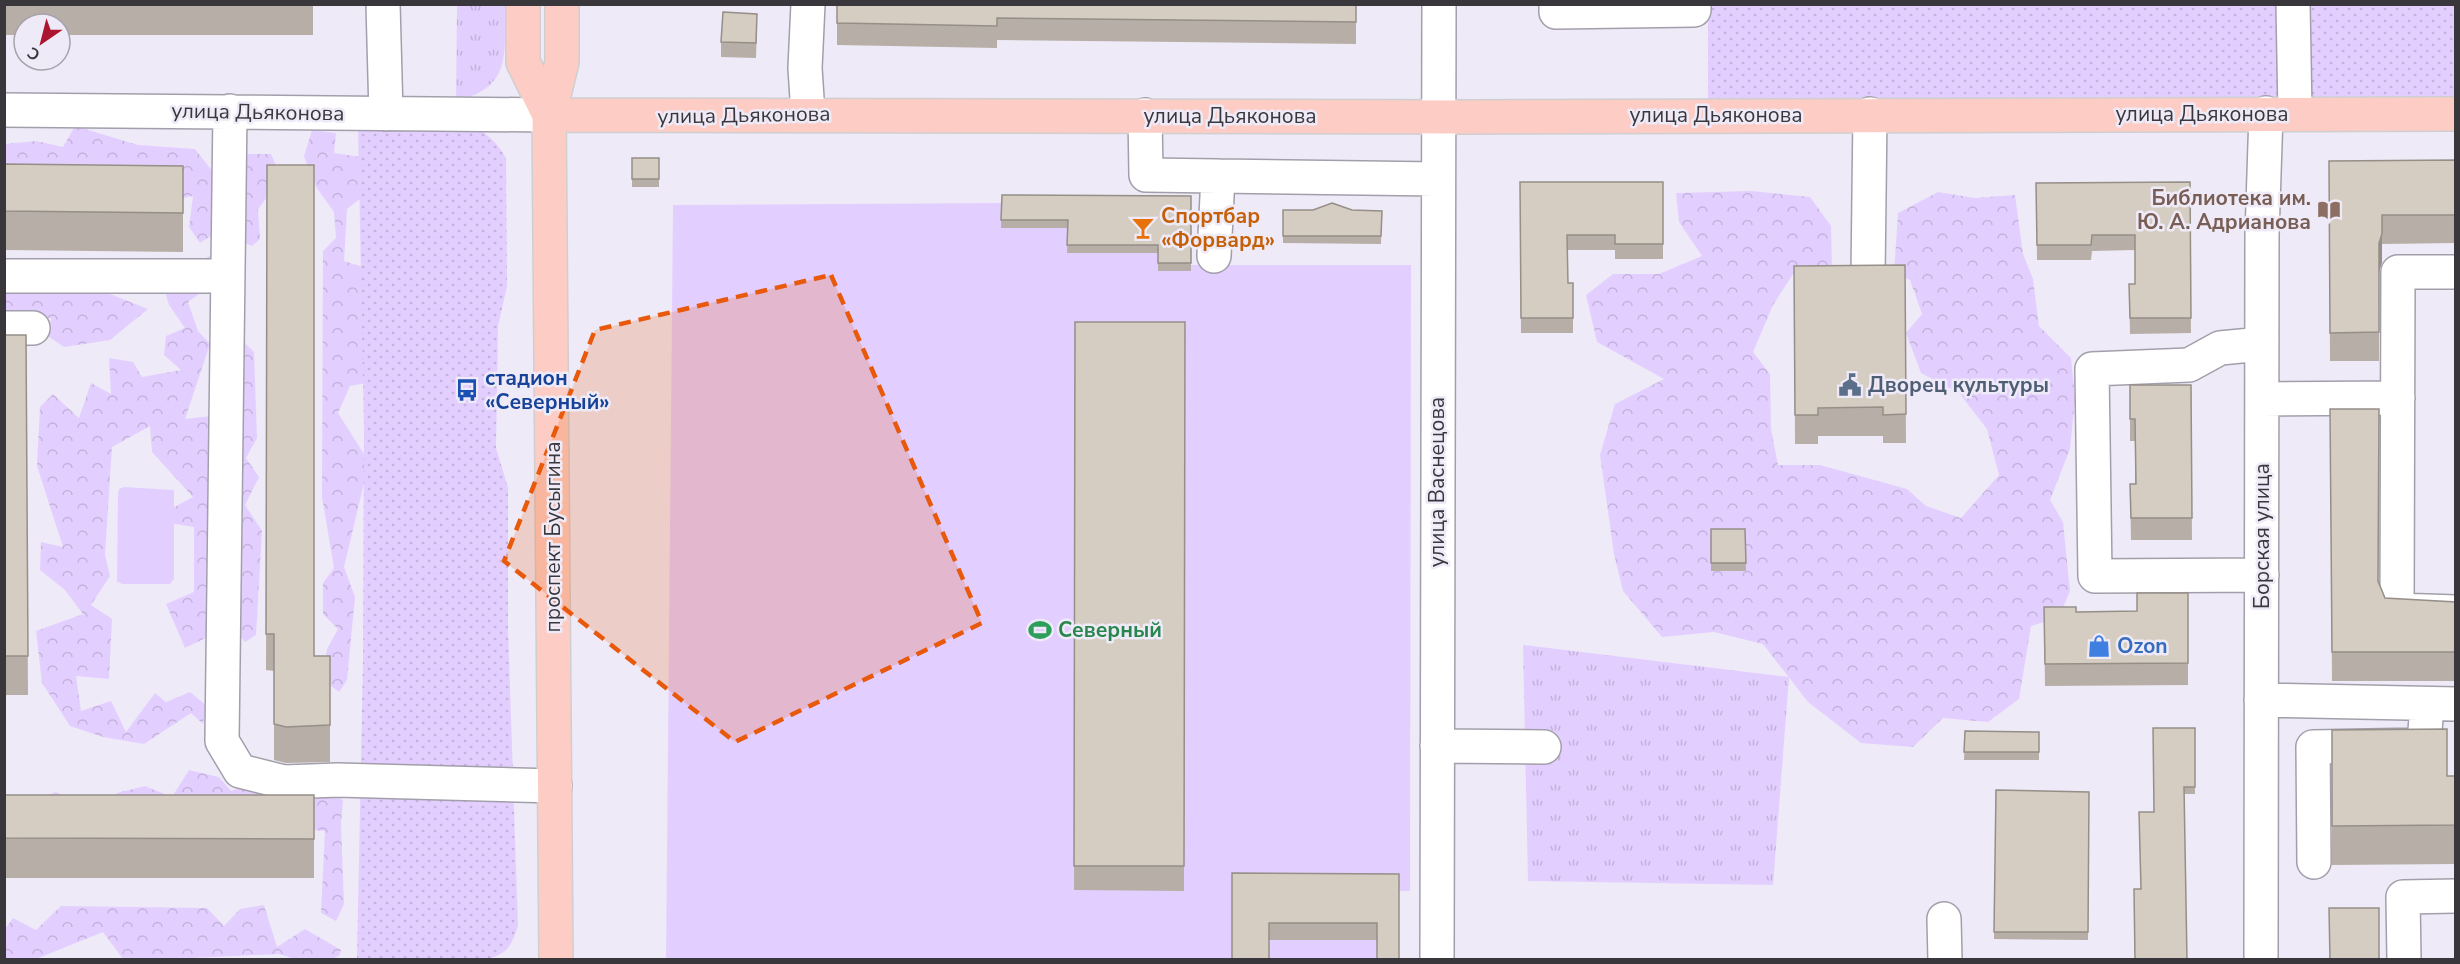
<svg xmlns="http://www.w3.org/2000/svg" width="2460" height="964" viewBox="0 0 2460 964" font-family="'Nunito Sans',sans-serif">
	<style>
		.grass { fill: url(#grass-tufts) }
		.forest { fill: url(#forest-crowns) }
		.park { fill: url(#park-dots) }
		.pitch { fill: #e3cfff }
		.lines { fill: none; stroke-linecap: round; stroke-linejoin: round }
		.minor-casing { stroke: #a39faa; stroke-width: 36 }
		.major-casing { stroke: #cfcfd0; stroke-width: 36 }
		.minor { stroke: #fff; stroke-width: 33 }
		.major { stroke: #fdcdc5; stroke-width: 33 }
		.wall { fill: #b7afa7 }
		.shaded-wall { fill: #958f88 }
		.building { fill: #d5ccc2; stroke: #958f88; stroke-width: 1.5 }
		.marked { fill: #e8590c; fill-opacity: 0.2; stroke: #e8590c; stroke-width: 4.5; stroke-dasharray: 12 8; stroke-linejoin: round }
		.labels { text-anchor: middle; dominant-baseline: central; stroke-width: 5; stroke-linejoin: round; paint-order: stroke }
		.street-label { font-size: 21px; fill: #39373c; stroke: #efeaf7 }
		.education-label { font-size: 21px; font-weight: bold; fill: #785e54; stroke: #efeaf7; text-anchor: end }
		.food-label { font-size: 21px; font-weight: bold; fill: #c56008; stroke: #efeaf7; text-anchor: start }
		.transit-label { font-size: 21px; font-weight: bold; fill: #164399; stroke: #efeaf7; text-anchor: start }
		.service-label { font-size: 21px; font-weight: bold; fill: #4e5e75; stroke: #efeaf7; text-anchor: start }
		.leisure-label { font-size: 21px; font-weight: bold; fill: #27864d; stroke: #efeaf7; text-anchor: start }
		.shop-label { font-size: 21px; font-weight: bold; fill: #366cbe; stroke: #efeaf7; text-anchor: start }
	</style>
	<defs>
		<pattern id="grass-tufts" width="24" height="20" patternUnits="userSpaceOnUse" patternTransform="scale(1.5)"><rect width="24" height="20" fill="#e3cfff"/><path d="M3 7l-1-3M5 7V3M7 7l1-3M15 17l-1-3M17 17v-4M19 17l1-3" fill="none" stroke="#c4b2db"/></pattern>
		<pattern id="forest-crowns" width="20" height="18" patternUnits="userSpaceOnUse" patternTransform="scale(1.5)"><rect width="20" height="18" fill="#e3cfff"/><path d="M2 6a3 3 0 1 1 6 0M12 15a3 3 0 1 1 6 0" fill="none" stroke="#c4b2db"/></pattern>
		<pattern id="park-dots" width="8" height="8" patternUnits="userSpaceOnUse" patternTransform="scale(1.5)"><rect width="8" height="8" fill="#e3cfff"/><path d="M2 2h.1M6 6h.1" fill="none" stroke="#c4b2db" stroke-width="1.8" stroke-linecap="round"/></pattern>
	</defs>
	<rect width="100%" height="100%" fill="#efeaf7"/>
	<!-- grass -->
	<path class="grass" d="M457 5H505C504 54 513 87 456 101Z
		M1523 645 1789 677 1773 885 1528 881Z"/>
	<!-- forest -->
	<path class="forest" d="M75 126 138 145 195 149 217 177 248 154H271L279 173 268 196 258 209 260 239 252 246 217 232 200 243 189 227 193 196 116 211 5 205V144L36 141 63 147Z
		M312 130 336 133 334 153 380 160 373 189 347 209 344 261 398 278 383 380 350 386 338 413 369 462 344 567 355 597 347 680 339 692 322 679 327 649 338 629 323 614V583L334 568 322 497 323 251 336 238 334 212 316 187 304 156Z
		M1752 191 1810 197 1831 226 1832 270 1793 274 1773 305 1753 352 1770 374 1771 429 1778 465H1820L1907 489 1926 506 1961 518 1999 475 1987 429 1959 393 1921 373 1906 333 1922 314 1910 280 1894 273 1898 213 1938 192 1975 198 2015 195 2023 254 2033 279 2039 326 2071 358 2075 399 2070 449 2050 500 2063 522 2070 591 2059 617 2031 626 2019 699 1988 722 1943 718 1913 747 1861 743 1808 702 1763 644 1714 632 1662 637 1623 591 1614 554 1600 455 1615 404 1664 379 1597 342 1586 295 1613 274H1659L1702 256 1679 222 1676 193Z
		M209 256 218 261 213 284 188 302 198 331 210 344 185 419 220 415 239 337 254 352 257 438 246 458 259 477 245 505 262 531 256 635 245 642 230 626 185 648 166 604 194 592V527L163 522V513L193 497 152 452 150 426 112 447 105 555 110 576 91 605 112 619 109 679 76 676 81 711 111 701 126 732 155 693 166 702 190 692 207 706 203 724 191 713 144 744 103 737 70 726 42 683 36 631 83 614 65 590 40 570 41 542 63 547 37 466 40 407 53 394 79 418 91 383 111 394 109 358 133 362 142 377 181 370 164 355 166 336 185 328 169 305 161 279 196 265Z
		M5 261 124 283 110 294 148 309 110 340 64 347 49 337 51 318 18 320 5 314Z
		M189 770 219 777 231 791 249 785 263 794 266 819 231 823 144 814 110 817 107 827 47 815 39 798 56 792 102 811 117 793 145 786 172 797Z
		M318 790 343 800 341 824 344 904 336 921 321 913 325 831 303 829 297 810Z
		M264 905 277 947 305 929 341 950 339 956 331 959 298 960 279 954 170 959H123L103 932 36 959H5V929L13 918 36 930 61 906 207 908 224 926 240 909Z"/>
	<!-- park -->
	<path class="park" d="M1708 5H2455V97L1708 100Z
		M358 123 470 125C487 133 497 142 506 158L507 286 498 326 496 448 508 488V628L518 926C511 946 508 954 486 959L357 960 363 659 364 430Z"/>
	<!-- pitch -->
	<path class="pitch" d="M1002 203H1191V265H1411L1410 891H1399V959L666 960 673 205Z
		M124 487 174 490V579L170 584H123L117 582 118 494 119 489Z"/>
	<g class="lines">
		<!-- minor casing -->
		<g class="minor-casing">
			<path id="minor" d="M383 4 386 114
				M808 4 805 68 808 114
				M1556 4V12L1694 10V4
				M2293 4 2295 113
				M4 110 549 115
				M230 111 222 741 240 771 284 782 338 780 555 786
				M1145 115 1146 175 1437 179
				M1214 256 1218 176
				M2456 272H2398L2397 610 2456 612
				M4 276H227
				M1868 276 1870 114
				M4 328H33
				M2262 399 2398 398
				M2262 575 2095 576 2092 369 2189 365 2220 348 2262 344
				M2261 700 2456 704
				M1437 746 1544 747
				M2314 862 2313 747 2424 745 2427 704
				M1944 919 1945 960
				M1437 960 1439 4
				M2261 960 2262 235 2266 113
				M2404 960 2403 897 2456 896"/>
		</g>
		<!-- major casing -->
		<g class="major-casing">
			<path id="major" d="M523 4V62L549 115
				M549 115 1468 117 2456 114
				M556 960 549 115 562 62V4"/>
		</g>
		<!-- minor -->
		<use href="#minor" class="minor"/>
		<!-- major -->
		<use href="#major" class="major"/>
	</g>
	<!-- wall -->
	<path class="wall" d="M4 4H313V35H60V24H24V35H4Z
		M837 4H1356V44L997 40V48L837 45Z
		M757 29 756 58 721 57V42Z
		M632 158H659V187H632Z
		M2456 160V243L2382 244V262L2379 272V361H2330L2329 161Z
		M4 164 183 166V252L4 250Z
		M267 165 314 656H330V762L286 763 274 760V671L266 670Z
		M1520 182H1663V259H1615V250H1568V283H1573V333H1521Z
		M2190 182 2191 333 2130 334 2129 284H2135V250L2092 251 2091 260H2037L2036 183Z
		M1002 195 1191 196V271H1158V253H1067L1068 228H1001Z
		M1283 210 1382 211 1381 244 1283 243Z
		M1905 265 1906 443H1883V436H1818V444H1795L1794 266Z
		M1075 322H1185L1184 891 1074 890Z
		M4 335H26L28 695H4Z
		M2130 385H2191L2192 540H2131L2130 484H2135V441H2130Z
		M2330 409 2378 582 2385 598 2456 602V681H2332Z
		M1711 529H1745L1746 571H1711Z
		M2188 593V685L2045 686 2044 607 2076 612 2137 611Z
		M2195 728V794H2184L2154 812Z
		M2332 730 2447 776H2456V864L2332 865Z
		M1965 731 2039 732V760H1964Z
		M1996 790 2089 792 2088 940 1994 939Z
		M4 795H314V878H4Z
		M1232 873 1399 874 1377 940H1269Z"/>
	<!-- shaded-wall -->
	<path class="shaded-wall" d="M2382 234V262L2379 272V361V243Z"/>
	<!-- building -->
	<path class="building" d="M837 4H1356V22L997 18V26L837 23Z
		M723 12 757 14 756 43 721 42Z
		M632 158H659V179H632Z
		M2456 160V215H2382V234L2379 243V332L2330 333 2329 161Z
		M4 164 183 166V213L4 211Z
		M267 165H314V656H330V725L286 727 274 724V634H266Z
		M1520 182H1663V244H1615V235H1567L1568 283H1573V318H1521Z
		M2190 182 2191 318H2130L2129 284H2135V235H2092L2091 245H2037L2036 183Z
		M1002 195 1191 196V263H1158V245H1067L1068 220H1001Z
		M1332 203 1352 210 1382 211 1381 236H1283V210H1313Z
		M1905 265 1906 414 1883 415V407L1818 408V415H1795L1794 266Z
		M1075 322H1185L1184 866H1074Z
		M4 335H26L28 656H4Z
		M2130 385H2191L2192 518H2131L2130 484H2136L2135 419H2130Z
		M2330 409H2379L2378 581 2385 598 2456 602V652H2332Z
		M1711 529H1745L1746 563H1711Z
		M2137 593H2188V663L2045 664 2044 607H2076V612L2137 611Z
		M2153 728H2195V787H2184L2187 960H2135L2134 889H2141L2139 812H2154Z
		M2447 729V776H2456V825L2332 826V730Z
		M1965 731 2039 732V752H1964Z
		M1996 790 2089 792 2088 932H1994Z
		M4 795H314V839L4 838Z
		M1232 873 1399 874V960H1377V923H1269V960H1232Z
		M2329 908H2379V960H2330Z"/>
	<!-- marked area -->
	<path class="marked" d="M831 275 982 623 735 742 504 561 595 330Z"/>
	<!-- icons -->
	<defs>
		<g id="library-bare" transform="scale(1.8)"><path d="M-6-4Q-3-5.5-.7-3.5V5Q-3 3-6 4ZM6-4Q3-5.5 .7-3.5V5Q3 3 6 4Z" fill="#8d6e63" stroke="#efeaf7" stroke-width="2.5" paint-order="stroke"/></g>
		<g id="bar-bare" transform="scale(1.8)"><path d="M-6-5H6L.8 .8V4.5H3.5V6h-7V4.5H-.8V.8Z" fill="#e8710a" stroke="#efeaf7" stroke-width="2.5" paint-order="stroke"/></g>
		<g id="civic-bare" transform="scale(1.8)"><path d="M-.6-6.5H3V-4.5H.6V-3L4-1V1h2V6H-6V1h2V-1L-.6-3ZM-1.2 2.5V6h2.4V2.5Z" fill="#5c6f8a" stroke="#efeaf7" stroke-width="2.5" paint-order="stroke"/></g>
		<g id="bus-bare" transform="scale(1.8)"><path d="M-5-6H5V4H4V6H2V4H-2V6H-4V4H-5ZM-3.5-4V0h7V-4ZM-3.5 1.2v1.5H-2V1.2ZM2 1.2v1.5H3.5V1.2Z" fill="#1a4fb4" stroke="#efeaf7" stroke-width="2.5" paint-order="stroke"/></g>
		<g id="stadium-bare" transform="scale(1.8)"><path d="M0-5a6.5 5 0 1 0 0 10a6.5 5 0 1 0 0-10ZM-3.5-1.8h7v3.6h-7Z" fill="#2e9e5b" stroke="#efeaf7" stroke-width="2.5" paint-order="stroke"/></g>
		<g id="shop-bare" transform="scale(1.8)"><path d="M-5-2.5h2.3a2.7 3.5 0 0 1 5.4 0H5L5.5 6h-11ZM-1.5-2.5h3a1.5 2.3 0 0 0-3 0Z" fill="#3f7fe0" stroke="#efeaf7" stroke-width="2.5" paint-order="stroke"/></g>
	</defs>
	<g fill-rule="evenodd">
		<use href="#library-bare" x="2329" y="210"/>
		<use href="#bar-bare" x="1143" y="228"/>
		<use href="#civic-bare" x="1850" y="385"/>
		<use href="#bus-bare" x="467" y="390"/>
		<use href="#stadium-bare" x="1040" y="630"/>
		<use href="#shop-bare" x="2099" y="646"/>
	</g>
	<g class="labels">
		<!-- street labels -->
		<g class="street-label">
			<text transform="translate(258 112) rotate(1)">улица Дьяконова</text>
			<text x="2202" y="114">улица Дьяконова</text>
			<text transform="translate(744 115) rotate(-1)">улица Дьяконова</text>
			<text x="1716" y="115">улица Дьяконова</text>
			<text x="1230" y="116">улица Дьяконова</text>
			<text transform="translate(1437 482) rotate(-90)">улица Васнецова</text>
			<text transform="translate(2262 536) rotate(-90)">Борская улица</text>
			<text transform="translate(553 537) rotate(-90)">проспект Бусыгина</text>
		</g>
		<!-- education labels -->
		<g class="education-label">
			<text x="2311" y="198">Библиотека им.<tspan x="2311" dy="24">Ю. А. Адрианова</tspan></text>
		</g>
		<!-- food labels -->
		<g class="food-label">
			<text x="1161" y="216">Спортбар<tspan x="1161" dy="24">«Форвард»</tspan></text>
		</g>
		<!-- transit labels -->
		<g class="transit-label">
			<text x="485" y="378">стадион<tspan x="485" dy="24">«Северный»</tspan></text>
		</g>
		<!-- service labels -->
		<g class="service-label">
			<text x="1868" y="385">Дворец культуры</text>
		</g>
		<!-- leisure labels -->
		<g class="leisure-label">
			<text x="1058" y="630">Северный</text>
		</g>
		<!-- shop labels -->
		<g class="shop-label">
			<text x="2117" y="646">Ozon</text>
		</g>
	</g>
	<!-- border -->
	<rect width="2460" height="964" fill="none" stroke="#39373c" stroke-width="12"/>
	<!-- north arrow -->
	<g transform="translate(42 42) rotate(215)"><circle r="28" fill="#efeaf7" stroke="#a6a2ac" stroke-width="1.5"/>
	<path d="M0-4.5L10 22L0 15L-10 22Z" fill="#ab1530"/>
	<text y="-9" font-size="16" font-weight="bold" text-anchor="middle" fill="#39373c">С</text>
	</g>
</svg>
